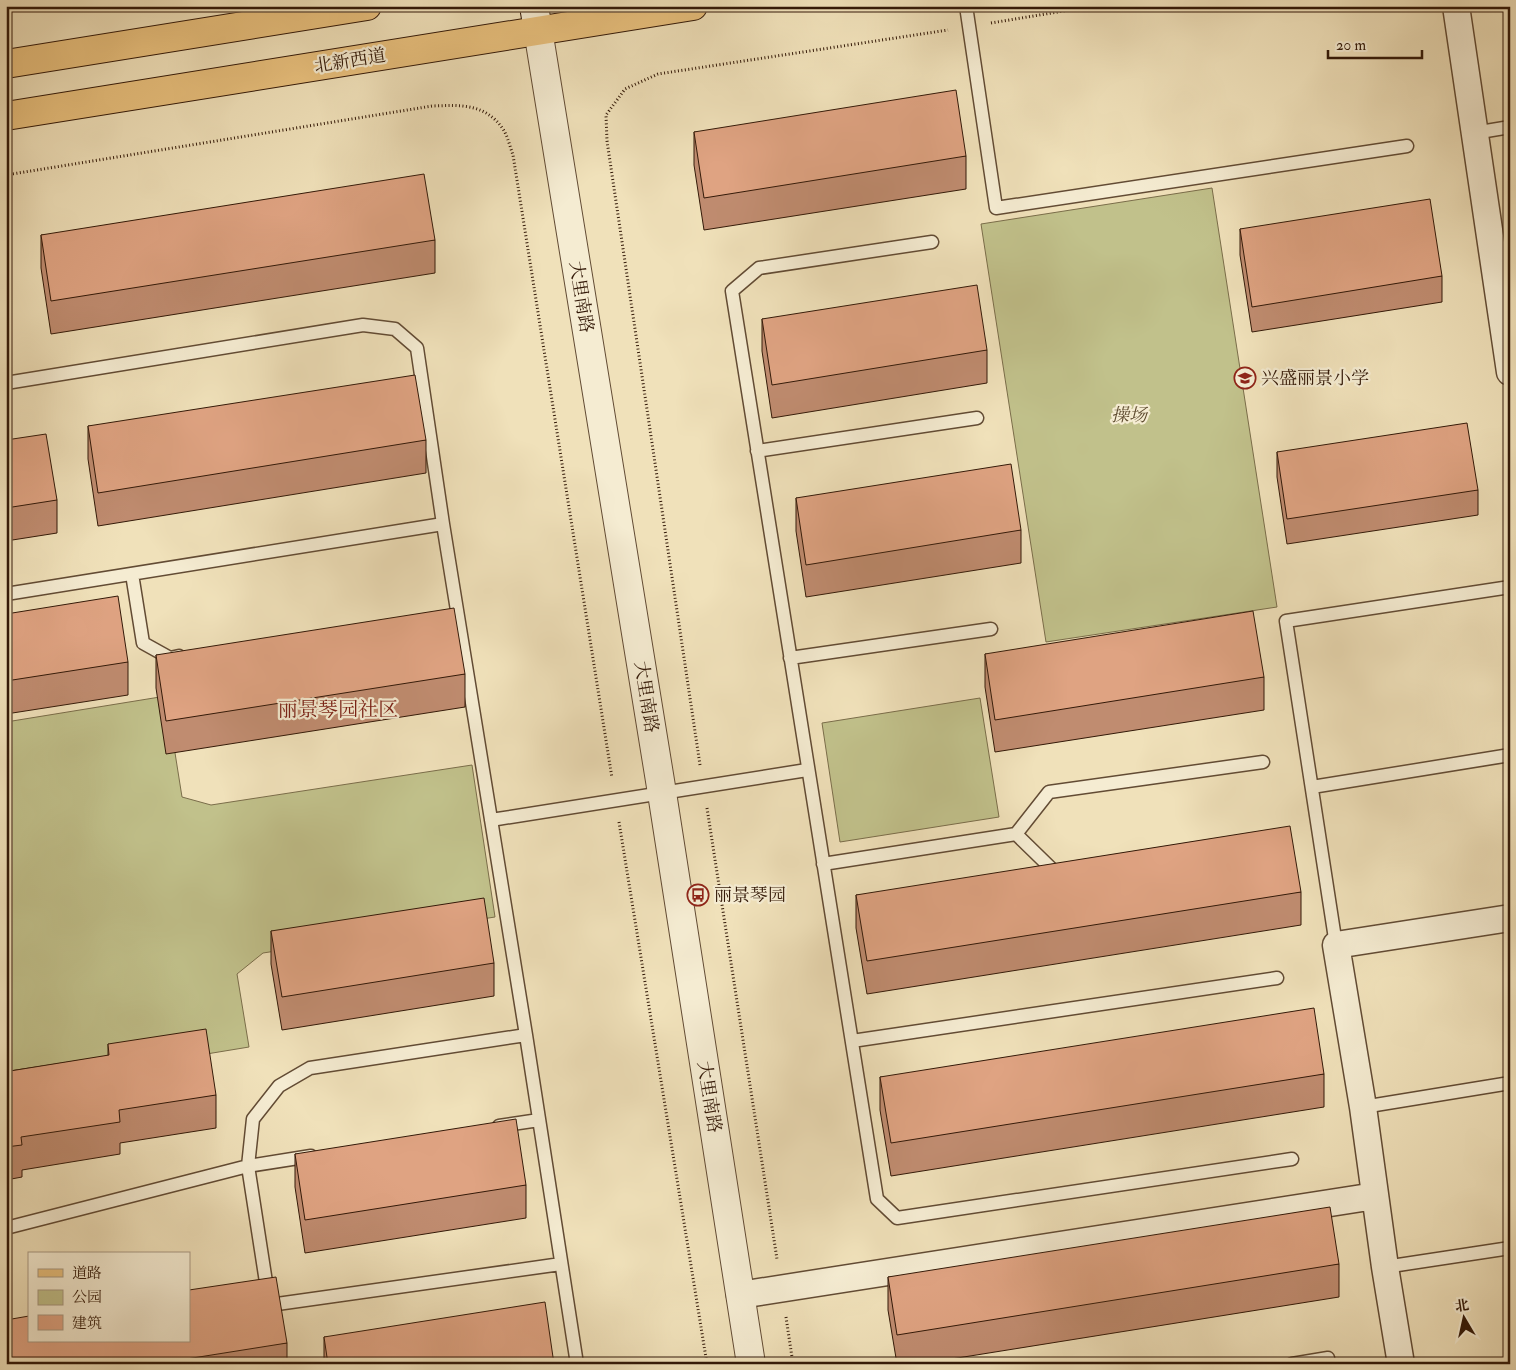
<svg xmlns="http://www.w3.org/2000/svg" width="1516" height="1370" viewBox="0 0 1516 1370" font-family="'IM FELL Double Pica','Noto Serif SC',serif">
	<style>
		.green { fill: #c1c18b; stroke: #7a6d4a }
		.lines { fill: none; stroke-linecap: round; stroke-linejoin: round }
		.service-casing { stroke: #624b34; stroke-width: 15 }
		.minor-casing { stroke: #624b34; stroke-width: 29 }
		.tertiary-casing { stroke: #624b34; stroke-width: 30 }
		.secondary-casing { stroke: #331908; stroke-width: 30 }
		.primary-casing { stroke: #331908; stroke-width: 30 }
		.path { stroke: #331908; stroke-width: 3; stroke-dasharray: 1 2.5; stroke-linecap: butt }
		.service { stroke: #f5ecd2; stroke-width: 12 }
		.minor { stroke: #f5ecd2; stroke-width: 26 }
		.tertiary { stroke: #f5ecd2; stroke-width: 28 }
		.secondary { stroke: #f5ecd2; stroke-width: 28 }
		.primary { stroke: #e8c07d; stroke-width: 28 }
		.wall { fill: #c08c70; stroke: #331908 }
		.building { fill: #dfa382; stroke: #331908 }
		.labels { text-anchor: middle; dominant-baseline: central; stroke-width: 4.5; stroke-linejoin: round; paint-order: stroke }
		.street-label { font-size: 18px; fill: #331908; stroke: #f5ecd2 }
		.poi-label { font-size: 18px; fill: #331908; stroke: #f5ecd2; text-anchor: start }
		.park-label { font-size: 18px; font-style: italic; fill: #5e4b2f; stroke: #f5ecd2 }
		.quarter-label { font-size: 20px; fill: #7a1f14; stroke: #f5ecd2 }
	</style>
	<rect width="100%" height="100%" fill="#f0e1ba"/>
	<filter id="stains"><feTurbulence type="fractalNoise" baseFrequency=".004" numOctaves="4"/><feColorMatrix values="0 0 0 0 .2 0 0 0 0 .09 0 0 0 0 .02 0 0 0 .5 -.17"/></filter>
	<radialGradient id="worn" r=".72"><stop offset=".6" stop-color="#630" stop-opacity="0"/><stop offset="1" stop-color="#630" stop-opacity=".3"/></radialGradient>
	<!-- green -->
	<path class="green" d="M1212 188 1277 607 1046 642 981 224Z
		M166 696 182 797 211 805 472 765 495 917 263 953 237 974 249 1047 6 1087V722Z
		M980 698 999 817 840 842 822 723Z"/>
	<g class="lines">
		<!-- service casing -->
		<g class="service-casing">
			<path id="service" d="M966 6 996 208 1407 146
				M1474 133 1510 127
				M932 242 759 268 732 291 877 1199 897 1218 1292 1159
				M6 383 363 325 395 329 417 348 443 524 526 1035 577 1364
				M757 451 977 418
				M132 574 143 643 170 658 179 656
				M6 594 443 524
				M790 658 991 629
				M1312 787 1510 755
				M491 820 807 770
				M823 864 1016 834
				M1058 875 1016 834 1049 792 1263 762
				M1336 945 1286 621 1510 587
				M852 1041 1277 978
				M1363 1107 1510 1083
				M499 1126 539 1120
				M6 1228 248 1166 253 1119 279 1086 310 1068 526 1035
				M1385 1267 1510 1248
				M268 1295 248 1166 311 1156
				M270 1305 561 1264
				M1292 1364 1328 1358"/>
		</g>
		<!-- minor casing -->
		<g class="minor-casing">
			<path id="minor" d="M1456 6 1510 372
				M740 1295 1375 1196
				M1401 1364 1385 1267 1363 1107 1336 945 1510 918"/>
		</g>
		<!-- tertiary casing -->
		<g class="tertiary-casing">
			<path id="tertiary" d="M538 30 662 793 751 1364"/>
		</g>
		<!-- secondary casing -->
		<g class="secondary-casing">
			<path id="secondary" d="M534 6 538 30"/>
		</g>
		<!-- primary casing -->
		<g class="primary-casing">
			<path id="primary" d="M6 64 367 6
				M6 116 693 6"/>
		</g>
		<!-- path -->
		<path class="path" d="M6 9 21 6
			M991 23 1094 6
			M6 175 432 106C460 105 485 103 503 129 508 137 510 147 513 155L612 778
			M700 765 607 141 606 115 625 89 658 74 948 30
			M707 808 777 1259
			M619 822 707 1364
			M786 1317 793 1364"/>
		<!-- service -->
		<use href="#service" class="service"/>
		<!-- minor -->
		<use href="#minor" class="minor"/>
		<!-- tertiary -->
		<use href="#tertiary" class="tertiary"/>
		<!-- secondary -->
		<use href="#secondary" class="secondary"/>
		<!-- primary -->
		<use href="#primary" class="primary"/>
	</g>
	<!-- wall -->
	<path class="wall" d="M694 132 966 156V189L704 230 694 165Z
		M1240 229 1442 276V302L1252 332 1240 255Z
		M41 235 435 240V273L51 334 41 268Z
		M762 319 987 350V383L772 418 762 351Z
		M88 426 426 440V473L98 526 88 459Z
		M6 440 57 500V533L6 541Z
		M1277 452 1478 490V515L1287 544 1277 477Z
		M796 498 1021 530V563L806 597 796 531Z
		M6 614 128 662V695L6 714Z
		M985 654 1264 677V710L995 752 985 687Z
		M156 655 465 674V707L166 754 156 688Z
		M1301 892V925L867 994 856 928V895Z
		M271 931 494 963V996L282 1030 271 964Z
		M108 1044 216 1095V1128L120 1143V1154L22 1170V1177L6 1180V1080L10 1079V1071L108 1056Z
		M1324 1074V1107L891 1176 880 1110V1077Z
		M295 1154 526 1185V1218L305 1253 295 1187Z
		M1339 1264V1297L920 1364H897L888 1310V1277Z
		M324 1337 554 1364H324Z
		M287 1343V1364H6Z"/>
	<!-- building -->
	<path class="building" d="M956 90 966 156 704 198 694 132Z
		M424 174 435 240 51 301 41 235Z
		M1430 199 1442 276 1252 307 1240 229Z
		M977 285 987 350 772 385 762 319Z
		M415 375 426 440 98 493 88 426Z
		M1467 423 1478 490 1287 519 1277 452Z
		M46 434 57 500 6 508V440Z
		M1011 464 1021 530 806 565 796 498Z
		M118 596 128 662 6 681V614Z
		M454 608 465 674 166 721 156 655Z
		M1253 611 1264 677 995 720 985 654Z
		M1290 826 1301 892 867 961 856 895Z
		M484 898 494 963 282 997 271 931Z
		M1314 1008 1324 1074 891 1143 880 1077Z
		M206 1029 216 1095 119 1110 120 1122 21 1137 22 1145 6 1147V1080L11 1079 10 1071 109 1055 108 1044Z
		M516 1119 526 1185 305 1220 295 1154Z
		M1330 1207 1339 1264 897 1335 888 1277Z
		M276 1277 287 1343 155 1364H6V1320L29 1316V1341H189V1290Z
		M545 1302 554 1364H328L324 1337Z
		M1355 1362V1364H1342Z"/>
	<!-- icons -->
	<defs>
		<g id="school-ring" transform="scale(1.125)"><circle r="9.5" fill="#f5ecd2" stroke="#8f2418" stroke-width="1.5"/><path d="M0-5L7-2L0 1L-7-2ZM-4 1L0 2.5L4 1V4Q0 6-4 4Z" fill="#8f2418"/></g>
		<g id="bus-ring" transform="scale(1.125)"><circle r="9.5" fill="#f5ecd2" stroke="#8f2418" stroke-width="1.5"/><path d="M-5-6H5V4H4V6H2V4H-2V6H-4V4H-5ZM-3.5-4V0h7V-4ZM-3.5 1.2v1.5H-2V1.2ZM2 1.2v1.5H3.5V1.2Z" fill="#8f2418"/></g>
	</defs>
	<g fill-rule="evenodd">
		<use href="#school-ring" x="1245" y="378"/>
		<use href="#bus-ring" x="698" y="895"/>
	</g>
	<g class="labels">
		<!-- street labels -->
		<g class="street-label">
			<text transform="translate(350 61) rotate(-9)">北新西道</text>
			<text transform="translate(581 297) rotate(81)">大里南路</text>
			<text transform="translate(646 697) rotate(81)">大里南路</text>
			<text transform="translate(709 1097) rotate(81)">大里南路</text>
		</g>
		<!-- poi labels -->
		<g class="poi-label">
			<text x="1261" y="378">兴盛丽景小学</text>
			<text x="714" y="895">丽景琴园</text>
		</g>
		<!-- park labels -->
		<g class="park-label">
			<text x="1129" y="415">操场</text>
		</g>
		<!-- quarter labels -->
		<g class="quarter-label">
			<text x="338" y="709">丽景琴园社区</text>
		</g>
	</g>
	<!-- margin -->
	<rect width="1516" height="1370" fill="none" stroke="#f0e1ba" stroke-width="25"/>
	<rect x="8" y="8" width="1501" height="1355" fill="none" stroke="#331908" stroke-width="2.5"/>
	<rect x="12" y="12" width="1491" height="1345" fill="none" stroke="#331908"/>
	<!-- legend -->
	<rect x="28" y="1252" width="162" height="90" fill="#f5ecd2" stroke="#a79881"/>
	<rect x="38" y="1269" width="25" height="8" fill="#e8c07d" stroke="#a79881"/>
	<text x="72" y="1278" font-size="15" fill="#331908">道路</text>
	<rect x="38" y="1290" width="25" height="15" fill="#c1c18b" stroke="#a79881"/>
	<text x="72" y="1302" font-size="15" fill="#331908">公园</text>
	<rect x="38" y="1315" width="25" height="15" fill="#dfa382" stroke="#a79881"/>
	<text x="72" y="1328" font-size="15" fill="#331908">建筑</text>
	<!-- north arrow -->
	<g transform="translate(1464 1318) rotate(351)" stroke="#f5ecd2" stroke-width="4" paint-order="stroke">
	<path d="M0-4L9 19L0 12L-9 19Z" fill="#331908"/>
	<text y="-8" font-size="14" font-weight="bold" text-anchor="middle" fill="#331908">北</text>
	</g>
	<!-- scale -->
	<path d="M1328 50v8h94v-8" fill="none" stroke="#331908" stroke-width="2.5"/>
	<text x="1336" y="50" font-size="15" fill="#331908" stroke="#f5ecd2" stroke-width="4" paint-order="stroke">20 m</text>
	<rect width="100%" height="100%" filter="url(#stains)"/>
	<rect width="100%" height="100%" fill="url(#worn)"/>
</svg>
